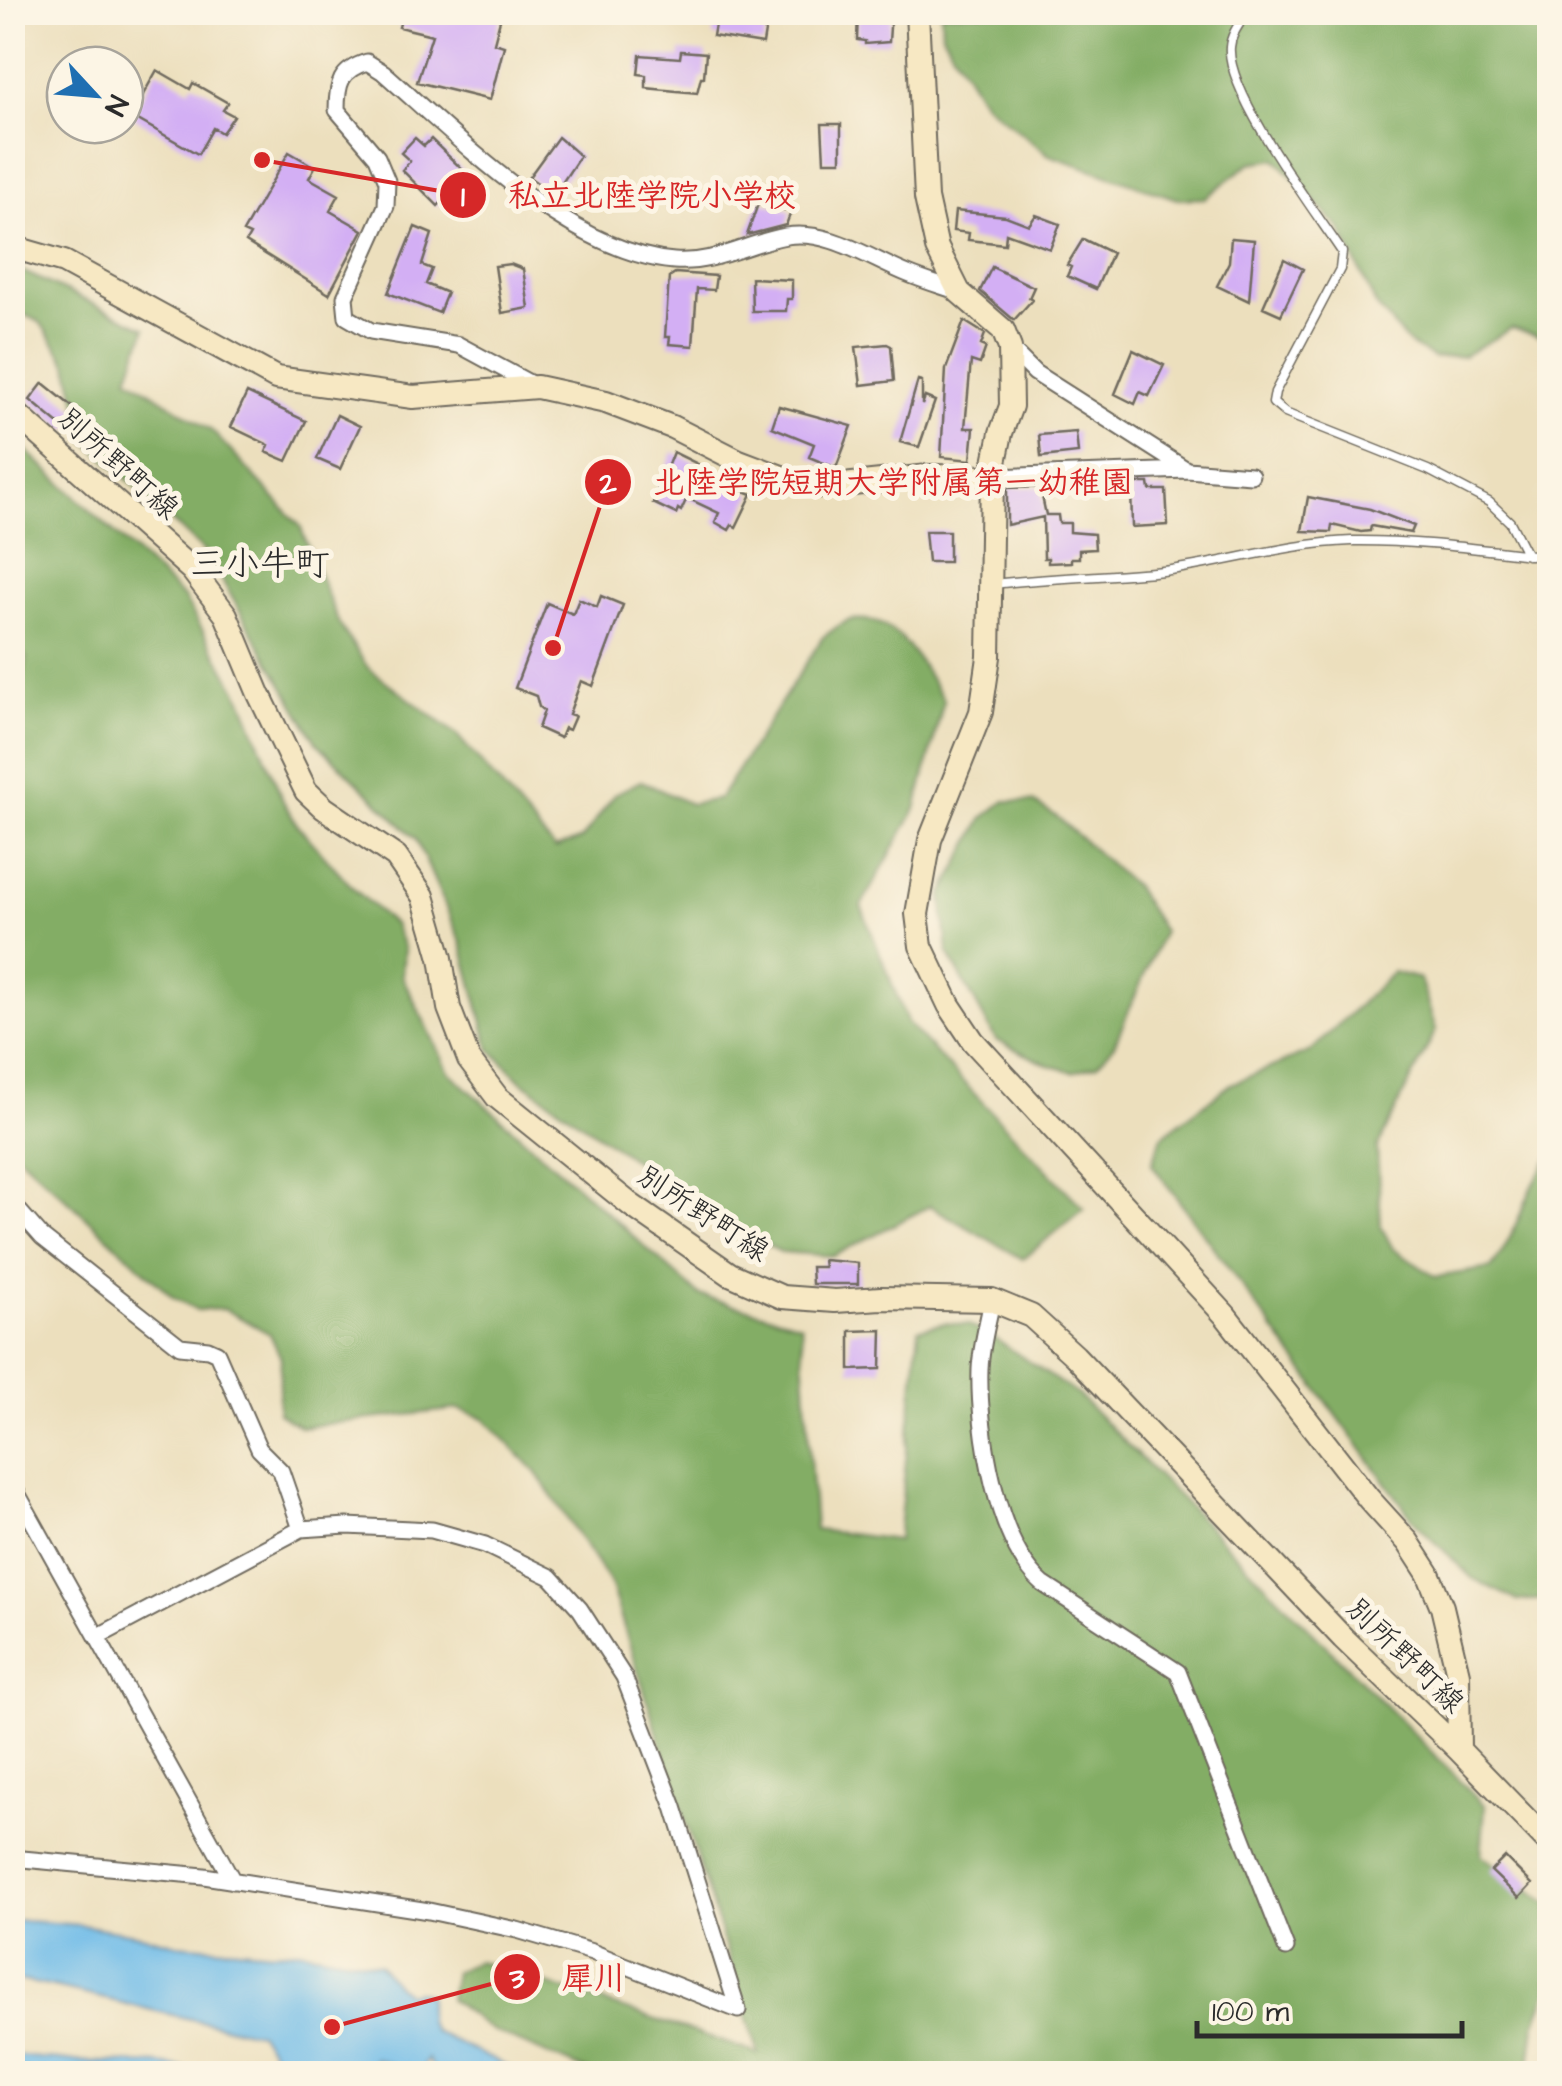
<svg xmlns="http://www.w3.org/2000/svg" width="1562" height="2086" viewBox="0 0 1562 2086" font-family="'Architects Daughter','Klee One',sans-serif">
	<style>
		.forest { fill: #83ad65; stroke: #576c48; stroke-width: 2.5 }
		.water { fill: #6ebbe8; stroke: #4c738a; stroke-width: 2.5 }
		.building { fill: #d3aff4 }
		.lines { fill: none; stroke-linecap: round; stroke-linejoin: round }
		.lane-casing { stroke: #6f6a5e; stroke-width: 11 }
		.street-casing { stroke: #6f6a5e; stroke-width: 19 }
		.secondary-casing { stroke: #6f6a5e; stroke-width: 26 }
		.lane { stroke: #fff; stroke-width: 8 }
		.street { stroke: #fff; stroke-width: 15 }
		.secondary { stroke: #f7e8c3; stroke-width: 22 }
		.labels { text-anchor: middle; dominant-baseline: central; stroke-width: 10; stroke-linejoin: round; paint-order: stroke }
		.street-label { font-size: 30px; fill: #2b2b2b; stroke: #fcf5e5 }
		.quarter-label { font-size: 35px; fill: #2b2b2b; stroke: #fcf5e5 }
		.leader { fill: none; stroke: #d62828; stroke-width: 4 }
		.callout-dot { fill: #d62828; stroke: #fcf5e5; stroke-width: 4 }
		.mark-label { font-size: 30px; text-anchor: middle; font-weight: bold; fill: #fff }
		.callout-label { font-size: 32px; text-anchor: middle; font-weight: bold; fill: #d62828; stroke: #fcf5e5; stroke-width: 10; stroke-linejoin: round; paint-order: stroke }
	</style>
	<rect width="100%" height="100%" fill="#fcf5e5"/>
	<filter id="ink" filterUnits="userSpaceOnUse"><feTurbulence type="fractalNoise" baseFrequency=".01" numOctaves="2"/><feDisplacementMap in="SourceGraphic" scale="20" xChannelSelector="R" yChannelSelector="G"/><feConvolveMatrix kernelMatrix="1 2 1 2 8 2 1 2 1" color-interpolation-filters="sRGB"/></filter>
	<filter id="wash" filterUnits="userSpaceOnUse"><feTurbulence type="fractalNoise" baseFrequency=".0048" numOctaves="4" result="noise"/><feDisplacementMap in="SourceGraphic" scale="40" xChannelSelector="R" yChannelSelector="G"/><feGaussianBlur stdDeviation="2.25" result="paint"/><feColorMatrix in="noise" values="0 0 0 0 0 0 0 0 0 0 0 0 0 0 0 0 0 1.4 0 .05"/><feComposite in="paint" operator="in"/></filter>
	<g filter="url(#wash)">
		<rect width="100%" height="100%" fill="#ecdfbd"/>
		<!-- forest -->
		<path class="forest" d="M941 13H1549V339L1512 328 1463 356 1434 358 1409 344 1376 305 1341 230 1276 159 1250 163 1205 198 1177 199 1049 155 984 103 942 34Z
			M13 267 146 328 128 377 212 431 300 526 339 624 368 668 456 734 555 849 582 839 615 794 641 781 690 804 719 799 823 637C831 632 841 622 851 620 899 613 921 667 944 700L916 809 861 906 908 1024 1084 1209 1023 1259 930 1206 833 1256 781 1252 731 1228 523 1082 490 1049 461 942 416 839 317 743 206 553 86 441 68 364 40 322 13 310Z
			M12 437 184 598 243 701 284 803 298 826 354 889 394 925 404 949 402 976 449 1072 699 1295 801 1324 815 1530 898 1540 919 1329 945 1323 969 1325 994 1338 1078 1395 1485 1806 1481 1855 1549 1904V1989L1535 2025 1529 2073H591L491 2030 449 1999 454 1972 478 1961 759 2054 610 1583 537 1473 484 1418 459 1409 301 1427 278 1413 281 1358 270 1334 224 1309 197 1310 173 1297 13 1150 12 723 27 659 13 638Z
			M1005 801 1033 802 1056 816 1135 887 1163 931 1114 1045 1097 1065 1073 1072 1048 1065 996 1040 948 953 942 896 983 818Z
			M1393 972 1420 979 1436 1030 1377 1148 1381 1226 1393 1249 1436 1277 1491 1268C1519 1233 1524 1192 1549 1159L1550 1599 1518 1601 1472 1578 1415 1522 1152 1164 1162 1136 1231 1084 1311 1051Z"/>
		<!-- water -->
		<path class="water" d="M12 1920 81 1925 141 1935 177 1944 274 1952 298 1950 379 1964 398 1987 408 1993 417 1991 428 1995V2022L433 2031 520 2073H435L427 2059 419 2073H411L374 2058 371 2073H281L278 2061 259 2033C176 2019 96 1994 13 1979Z
			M12 2055 67 2061 157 2064 222 2073 85 2074 13 2070Z"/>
		<g id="blocks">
			<!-- building -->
			<path class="building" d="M403 12H502L494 43 504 46 490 100 417 82 432 35 399 27Z
				M717 12 767 19 763 44 713 36Z
				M858 12H891L889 42 865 44V41L857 40Z
				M681 51 706 53 704 77H701L697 93 646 88V75L638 74 640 55 680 58Z
				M157 70 190 89 193 83 228 103 223 110 234 116 222 133 213 128 198 154 131 116Z
				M822 124H841V161H824Z
				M558 137 580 156 554 195 529 177Z
				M415 138 424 146 431 139 468 175 438 206 402 170 410 161 401 153Z
				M289 152 315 167 309 178 339 195 330 211 363 230 329 294 246 242 250 235 243 232Z
				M759 201 791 212 786 225 747 235Z
				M955 211 1006 216 1029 225 1036 215 1060 224 1050 249 1006 233 1005 244 968 240 969 233 953 231Z
				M415 227 432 234 422 265 432 269 426 284 447 293 439 313 388 293Z
				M1231 238 1254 240 1249 301 1217 286 1229 262Z
				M1083 239 1112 253 1096 289 1067 276 1071 267 1067 265Z
				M1284 259 1303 269 1281 315 1263 307Z
				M510 264 523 269 529 308 502 313 495 266Z
				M992 267 1034 287 1029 298 1032 300 1014 320 980 291Z
				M675 273 716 276 714 290 697 289 693 346 669 344 670 337H665L669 277Z
				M751 278 792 280V299H787L786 311H752Z
				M964 321 985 334 981 345 986 347 980 364 971 361 965 428H974L971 460 941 457 946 369Z
				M887 344 891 346 894 381 861 385 856 347Z
				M1133 350 1164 365 1149 396 1140 392 1135 404 1115 394Z
				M918 380 922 381V405L925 397 935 401 919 447 900 442Z
				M43 383 80 413 66 430 30 400Z
				M247 393 306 421 287 461 266 452 269 445 231 427Z
				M779 406 852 426 836 468 809 457 814 444 772 427Z
				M337 415 360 426 340 469 317 459Z
				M1076 432 1078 453 1041 457 1039 435Z
				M673 452 702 466 699 473 752 494 736 527 732 525 729 530 715 522 719 513 687 498 681 511 678 509 676 514 653 503Z
				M1131 483H1149L1150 490H1166L1168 525 1132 527Z
				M1040 487 1046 515H1058L1059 523H1070V532L1094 534 1095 549 1079 550V558H1071V562L1048 563V558H1044L1043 517 1007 525V488Z
				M1308 497 1370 509 1414 526 1411 533 1371 526 1370 531 1361 532 1332 525 1331 532 1302 531Z
				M925 531H949V562H928Z
				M601 596 623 605 593 686 581 681 569 714 575 716 569 730 564 728 560 738 538 728 544 711 539 707 536 696 515 688 547 603 573 614 579 599 597 607Z
				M823 1260 858 1263V1284H812L811 1267H824Z
				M882 1330 881 1369 850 1370V1331Z
				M1505 1857 1532 1884 1519 1898 1491 1871Z"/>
		</g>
	</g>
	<g filter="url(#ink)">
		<use href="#blocks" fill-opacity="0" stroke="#6f6a5e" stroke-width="2.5"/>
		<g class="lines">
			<!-- lane casing -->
			<g class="lane-casing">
				<path id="lane" d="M1247 12C1240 23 1231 34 1230 47 1226 93 1315 211 1342 252L1340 269 1275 392 1273 403 1285 413 1428 470 1489 502 1510 522 1527 555
					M995 584C1051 577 1107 577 1163 571 1226 563 1288 543 1352 541 1418 540 1484 550 1550 557"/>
			</g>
			<!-- street casing -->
			<g class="street-casing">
				<path id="street" d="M1010 348 1035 373 1187 470
					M535 386 459 345 371 331 347 317 345 297 386 206 387 181 377 157 337 110C337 84 340 70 367 62L383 72C458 138 571 253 674 261 716 264 747 243 786 236 829 229 870 259 908 274 925 281 942 286 959 292
					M992 477 1187 470 1251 475
					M12 1203 42 1237 180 1346 208 1349 217 1353 259 1449 281 1471 301 1529
					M992 1300C988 1322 981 1346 980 1369 978 1429 996 1543 1043 1584L1178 1672 1286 1948
					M12 1484 233 1881
					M12 1858 204 1876 429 1911 517 1930 592 1952 738 2010 674 1807 624 1677 580 1609 551 1577 485 1545 432 1530 347 1526 301 1529 97 1637"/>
			</g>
			<!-- secondary casing -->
			<g class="secondary-casing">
				<path id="secondary" d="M917 12 926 198 937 248 959 292 1003 330 1010 348 1011 406 1001 433 992 477 989 657 981 712 930 840 917 914 921 946 949 1005 973 1041 1225 1315 1369 1499 1408 1542 1428 1573 1442 1607 1458 1674 1459 1750
					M12 247 64 262 276 378 413 397 537 387 606 402 672 427 739 461 792 481 824 487 929 476 992 477
					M12 410 192 570 226 615 259 694 306 791 324 808 396 857 423 896 441 958 449 1008 469 1060 497 1097 631 1205 730 1274 782 1297 835 1301 881 1298 992 1300 1031 1316 1075 1356 1343 1638 1459 1750 1550 1844"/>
			</g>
			<!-- lane -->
			<use href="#lane" class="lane"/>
			<!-- street -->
			<use href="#street" class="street"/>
			<!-- secondary -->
			<use href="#secondary" class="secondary"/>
		</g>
	</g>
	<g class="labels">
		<!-- street labels -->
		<g class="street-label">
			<text transform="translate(118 464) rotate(42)">別所野町線</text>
			<text transform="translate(703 1214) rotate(33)">別所野町線</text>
			<text transform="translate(1405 1656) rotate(44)">別所野町線</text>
		</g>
		<!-- quarter labels -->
		<g class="quarter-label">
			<text x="260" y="564">三小牛町</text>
		</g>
	</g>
	<!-- callouts -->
	<path class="leader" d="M262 160L463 195M553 648L608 482M332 2027L517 1977"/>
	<g class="callout-dot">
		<circle cx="262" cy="160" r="10"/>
		<circle cx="553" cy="648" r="10"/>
		<circle cx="332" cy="2027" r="10"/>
		<circle cx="463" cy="195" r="25"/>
		<circle cx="608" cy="482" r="25"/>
		<circle cx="517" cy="1977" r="25"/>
	</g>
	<g class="mark-label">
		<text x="463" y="206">1</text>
		<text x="608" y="493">2</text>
		<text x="517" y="1988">3</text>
	</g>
	<g class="callout-label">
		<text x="652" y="206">私立北陸学院小学校</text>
		<text x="893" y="493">北陸学院短期大学附属第一幼稚園</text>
		<text x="594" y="1989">犀川</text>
	</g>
	<!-- margin -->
	<rect width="1562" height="2086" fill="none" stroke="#fcf5e5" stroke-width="50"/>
	<!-- north arrow -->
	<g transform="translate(95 95) rotate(116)"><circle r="48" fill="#fcf5e5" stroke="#a8a49b" stroke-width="2.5"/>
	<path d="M0-8L18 38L0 25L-18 38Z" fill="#1f6fb2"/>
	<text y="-15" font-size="28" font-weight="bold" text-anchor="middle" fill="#2b2b2b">N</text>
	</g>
	<!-- scale -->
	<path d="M1197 2021v15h265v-15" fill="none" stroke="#2b2b2b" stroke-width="5"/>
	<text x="1212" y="2021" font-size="30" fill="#2b2b2b" stroke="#fcf5e5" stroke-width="8" paint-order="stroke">100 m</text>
</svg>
